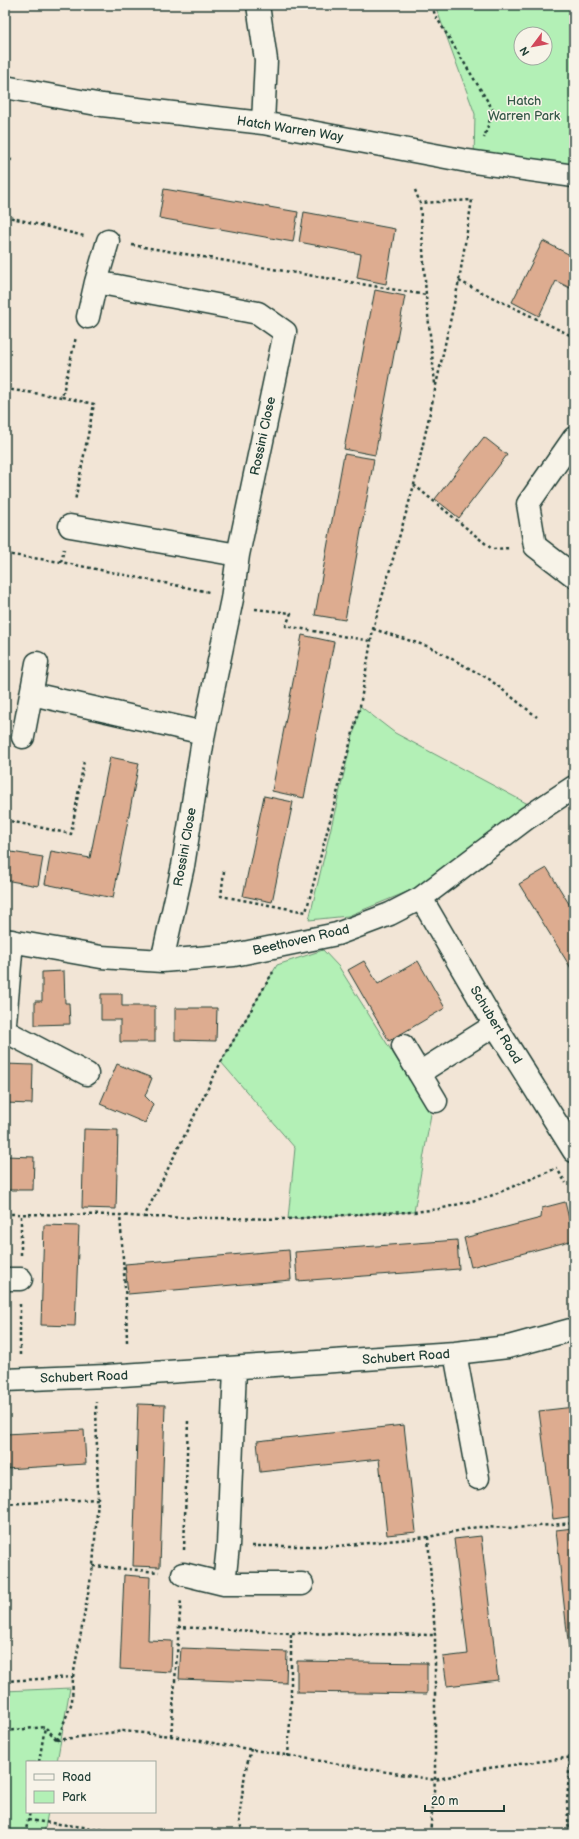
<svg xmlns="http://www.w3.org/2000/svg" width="579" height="1839" viewBox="0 0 579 1839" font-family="'Balsamiq Sans',sans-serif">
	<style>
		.green { fill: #b3f0b6; stroke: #699675; fill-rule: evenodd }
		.building { fill: #ddac90; stroke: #1f3d34 }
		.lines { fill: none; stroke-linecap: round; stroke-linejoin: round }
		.minor-casing { stroke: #1f3d34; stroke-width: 25 }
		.path { stroke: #1f3d34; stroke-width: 2.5; stroke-dasharray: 3 3; stroke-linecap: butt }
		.minor { stroke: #f7f3e8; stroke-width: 22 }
		.labels { text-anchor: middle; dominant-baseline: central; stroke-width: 3; stroke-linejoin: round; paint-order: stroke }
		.park-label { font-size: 13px; fill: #355848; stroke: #f7f3e8 }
		.street-label { font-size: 13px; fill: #1f3d34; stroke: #f7f3e8 }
	</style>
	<rect width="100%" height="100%" fill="#f2e5d6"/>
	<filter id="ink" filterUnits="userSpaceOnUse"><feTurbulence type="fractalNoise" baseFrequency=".025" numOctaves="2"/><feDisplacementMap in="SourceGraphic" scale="8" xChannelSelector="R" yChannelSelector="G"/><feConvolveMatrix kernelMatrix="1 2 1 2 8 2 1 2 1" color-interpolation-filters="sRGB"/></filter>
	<g filter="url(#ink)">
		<!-- green -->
		<path class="green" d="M435 5H574V168L474 158 475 114ZM521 34H545V58H521Z
			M360 706 395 733 528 804 414 889 348 916 309 920Z
			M323 950 339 967 431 1114 414 1212 376 1213 288 1219 295 1148 221 1062 277 965Z
			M70 1688 57 1762H27V1812H48L44 1834H5V1691Z"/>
		<!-- building -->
		<path class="building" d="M164 189 298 212 293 242 159 218Z
			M304 212 395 229 386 284 357 278 361 254 299 242Z
			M543 241 574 257V290L556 281 539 316 512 302Z
			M375 290 405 296 375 455 344 449Z
			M484 437 507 455 459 518 435 499Z
			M344 454 374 459 345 620 315 615Z
			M302 635 334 642 304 798 272 791Z
			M110 757 139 763 113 898 45 884 51 851 90 858Z
			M264 796 293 802 272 902 243 896Z
			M5 851 43 857 38 886 5 880Z
			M547 868 574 912V973L519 884Z
			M364 961 378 984 418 961 445 1008 389 1041 348 970Z
			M64 971 65 1003H69L70 1024 35 1025V1001H42V972Z
			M101 994H122V1006H155V1042H120V1020H101Z
			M175 1008H217L216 1041 175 1040Z
			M5 1064 33 1065 32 1104 5 1103Z
			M117 1064 152 1078 145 1096 153 1104 145 1123 100 1104Z
			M84 1129 118 1130 116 1209 82 1208Z
			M5 1156 34 1157 33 1190H5Z
			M565 1202 574 1240 471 1267 464 1238 541 1218 542 1208Z
			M44 1225 79 1226 75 1326 41 1325Z
			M457 1240 459 1269 297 1281 295 1252Z
			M289 1250 291 1280 128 1294 125 1264Z
			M138 1404 165 1405 160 1567 133 1566Z
			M574 1407V1440H572L574 1455V1516L553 1519 539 1411Z
			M404 1425 416 1532 387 1535 379 1459 260 1472 257 1441Z
			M84 1430 86 1464 5 1469V1434Z
			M574 1528V1678H572L556 1530Z
			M481 1536 498 1680 447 1686 443 1657 468 1654 454 1539Z
			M124 1575 150 1577 148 1640 172 1641 171 1672 120 1669Z
			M181 1648 287 1652 286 1683 179 1679Z
			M297 1661 427 1663V1694L297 1692Z"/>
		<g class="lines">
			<!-- minor casing -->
			<g class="minor-casing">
				<path id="minor" d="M258 5 266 60 263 123
					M5 87 102 105 263 123 467 161 574 176
					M96 282 108 241
					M88 317 96 282 258 313 285 332 238 555 232 599 204 733 183 866 162 961
					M574 438 528 504 535 546 574 576
					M70 526 238 555
					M32 694 204 733
					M23 737 37 663
					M421 898 495 1025 574 1151
					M5 940 101 957 162 961 234 955 337 934 390 914 421 898 527 818 574 787
					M5 1023 12 941
					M5 1031 87 1074
					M403 1046 436 1101
					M419 1073 495 1025
					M5 1279H21
					M455 1353 478 1478
					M5 1380 107 1376 455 1353 508 1347 574 1329
					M183 1574 224 1584H302
					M224 1584 228 1546 235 1368"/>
			</g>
			<!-- path -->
			<path class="path" d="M432 5 435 15 493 110 484 138
				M5 159 12 160
				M415 190 420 203 426 295 435 384
				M5 216 84 236
				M132 245 426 295
				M459 281 574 337
				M5 389 62 397 76 337
				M62 397 94 404 75 501
				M414 485 492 549 511 548
				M5 554 61 562 209 592
				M61 562 64 549
				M255 609 291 613 286 626 370 641
				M373 629 430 647 489 679 537 717
				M5 820 71 834 84 761
				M224 871 221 896 306 912 360 706 373 629 414 485 459 281 472 200 420 203
				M573 1013H574
				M559 1172 566 1183
				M5 1214 120 1215
				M144 1217 288 1219 376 1213 414 1212 439 1209 488 1197 557 1168
				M21 1255V1214
				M127 1342 126 1302 120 1215 144 1217 221 1062 273 972
				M20 1355V1304
				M5 1504 98 1499
				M428 1537 435 1635V1780L430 1834
				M252 1546H338L428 1537 477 1527 516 1528 574 1523
				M184 1550 188 1421
				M93 1566 159 1572
				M178 1627 291 1633 435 1635
				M5 1681 73 1677
				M46 1728 57 1740
				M5 1731 45 1727
				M171 1736 181 1599
				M57 1740 123 1731 171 1736 435 1780 481 1769 574 1757
				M57 1740 72 1702 73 1677 93 1566 98 1499 96 1402
				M288 1757 291 1703V1633
				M39 1762 45 1727
				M28 1820 114 1831 113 1834
				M25 1834 30 1812
				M243 1834 239 1819 245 1773 251 1749
				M569 1834 567 1803 570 1757"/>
			<!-- minor -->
			<use href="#minor" class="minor"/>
		</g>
	</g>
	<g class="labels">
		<!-- park labels -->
		<g class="park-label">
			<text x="524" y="101">Hatch<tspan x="524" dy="15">Warren Park</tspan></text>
		</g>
		<!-- street labels -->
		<g class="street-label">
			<text transform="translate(290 129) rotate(9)">Hatch Warren Way</text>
			<text transform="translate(263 436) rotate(-78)">Rossini Close</text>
			<text transform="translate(185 847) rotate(-80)">Rossini Close</text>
			<text transform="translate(301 940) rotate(-13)">Beethoven Road</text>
			<text transform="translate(496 1025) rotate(59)">Schubert Road</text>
			<text transform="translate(406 1357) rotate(-4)">Schubert Road</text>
			<text transform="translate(84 1377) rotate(-2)">Schubert Road</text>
		</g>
	</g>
	<!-- margin -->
	<rect width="579" height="1839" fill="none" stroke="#f7f3e8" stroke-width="20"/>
	<rect x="10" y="10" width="559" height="1819" fill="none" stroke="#1f3d34" stroke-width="1.5" filter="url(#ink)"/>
	<!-- legend -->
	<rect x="26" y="1761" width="130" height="52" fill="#f7f3e8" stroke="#a1aaa0"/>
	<rect x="34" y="1774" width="20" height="6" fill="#f7f3e8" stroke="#a1aaa0"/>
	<text x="62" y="1781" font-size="12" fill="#1f3d34">Road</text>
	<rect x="34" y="1791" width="20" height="12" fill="#b3f0b6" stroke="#a1aaa0"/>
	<text x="62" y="1801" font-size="12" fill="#1f3d34">Park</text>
	<!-- north arrow -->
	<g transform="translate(533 46) rotate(238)"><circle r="19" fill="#f7f3e8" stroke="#a1aaa0"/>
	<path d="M0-3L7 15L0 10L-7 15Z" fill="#d1495b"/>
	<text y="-6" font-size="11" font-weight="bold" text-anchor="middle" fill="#1f3d34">N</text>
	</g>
	<!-- scale -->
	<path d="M425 1805v6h79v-6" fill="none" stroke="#1f3d34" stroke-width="2"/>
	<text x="431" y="1805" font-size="12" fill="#1f3d34" stroke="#f7f3e8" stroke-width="3" paint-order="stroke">20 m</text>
</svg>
